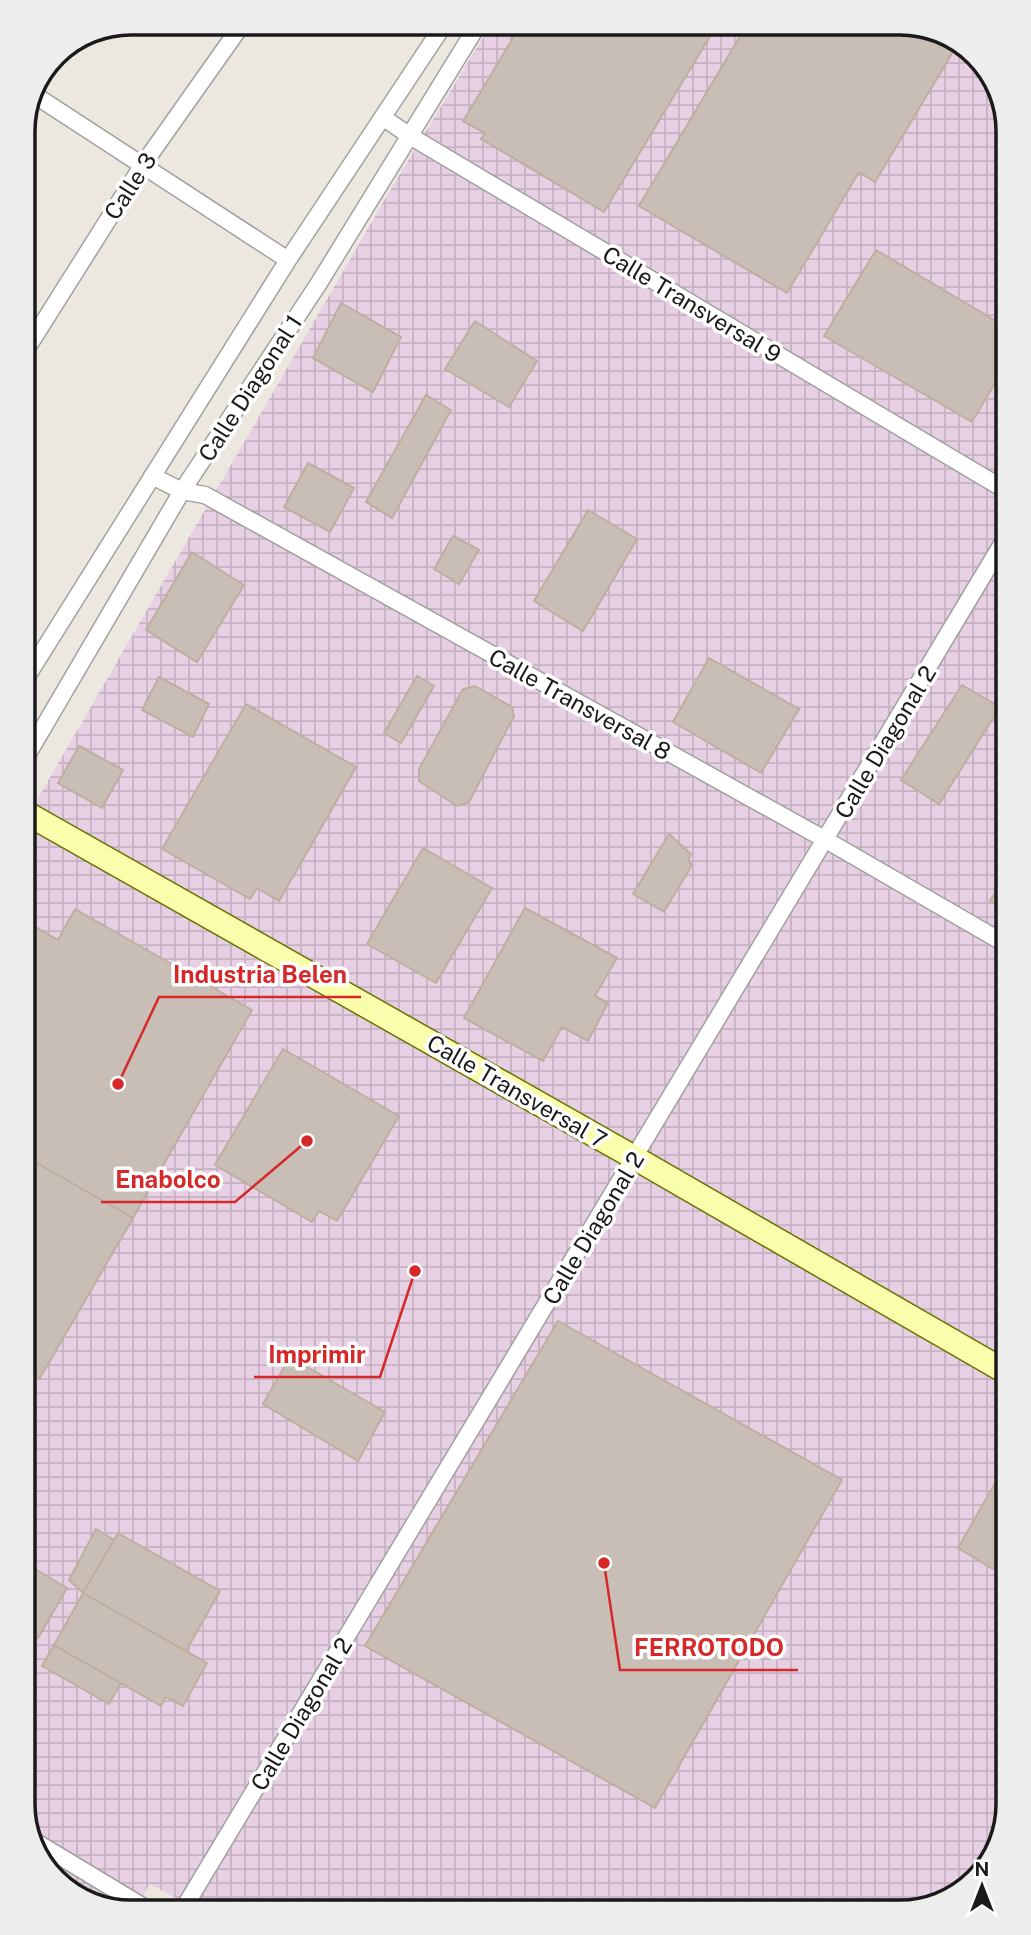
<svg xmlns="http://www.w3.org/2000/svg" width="1031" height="1935" viewBox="0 0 1031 1935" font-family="'Public Sans',sans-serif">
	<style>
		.industrial { fill: url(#industrial-grid) }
		.building { fill: #c9beb5; stroke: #bfaea0; stroke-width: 2 }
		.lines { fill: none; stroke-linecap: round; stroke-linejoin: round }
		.street-casing { stroke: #a1a1a1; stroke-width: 19 }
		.secondary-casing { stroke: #687300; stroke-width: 26 }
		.street { stroke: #fff; stroke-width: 16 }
		.secondary { stroke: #fafdac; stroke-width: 23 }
		.labels { text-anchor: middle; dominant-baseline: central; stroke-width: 7; stroke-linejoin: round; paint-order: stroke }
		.street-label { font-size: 23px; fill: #1a1a1a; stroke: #fff }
		.rim { fill: none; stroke: #1a1a1a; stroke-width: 3.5 }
		.leader { fill: none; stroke: #d62828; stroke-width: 2.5 }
		.callout-dot { fill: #d62828; stroke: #fff; stroke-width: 2.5 }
		.callout-label { font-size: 24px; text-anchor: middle; font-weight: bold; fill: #d62828; stroke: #fff; stroke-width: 7; stroke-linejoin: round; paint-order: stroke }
	</style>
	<defs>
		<pattern id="industrial-grid" width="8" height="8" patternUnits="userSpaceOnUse" patternTransform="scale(1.75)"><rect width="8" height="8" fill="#e7d0e3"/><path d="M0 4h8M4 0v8" fill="none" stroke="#c6b2c2"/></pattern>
	</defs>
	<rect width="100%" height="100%" fill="#ede8df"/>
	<!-- industrial -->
	<path class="industrial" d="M492 23H907L960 41 1000 89 1008 1804 990 1864 942 1904 199 1911 150 1884 133 1912H124L71 1894 31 1846 26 819 392 187Z"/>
	<!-- building -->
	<path class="building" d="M522 23H718L604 212 481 139 485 133 463 121Z
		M748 23H907L954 50 875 182 859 172 787 293 639 206Z
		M876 250 1001 324V373L972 422 824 336Z
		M341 303 401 337 373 392 313 358Z
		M475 321 537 361 509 407 445 369Z
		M426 395 451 410 392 518 366 502Z
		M308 463 354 488 330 532 284 507Z
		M588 510 637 539 583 631 534 601Z
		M453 536 479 550 459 584 434 569Z
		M192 552 244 585 197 662 146 630Z
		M709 658 799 709 761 773 673 722Z
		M417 676 434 686 401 743 384 733Z
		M159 677 209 704 193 737 142 710Z
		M962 685 1000 707 939 804 901 780Z
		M475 686 512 707 514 716 469 802 457 806 419 781V769L463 689Z
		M246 704 356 767 279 901 257 888 250 899 162 849Z
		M79 746 123 770 102 808 58 783Z
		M669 834 691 854 688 861 692 865 664 912 633 894Z
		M423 848 492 888 436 983 367 944Z
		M1004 878V909L990 901Z
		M525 908 617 958 595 996 608 1003 588 1041 562 1027 543 1061 464 1018Z
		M75 909 252 1010 133 1218 28 1158 27 922 58 940Z
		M283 1049 399 1116 337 1221 319 1211 312 1222 215 1165Z
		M28 1158 133 1218 40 1378 29 1372Z
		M558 1321 842 1480 655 1808 365 1646Z
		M290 1357 385 1412 358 1461 263 1404Z
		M1002 1471 1007 1473V1545L993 1569 958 1548Z
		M96 1529 114 1540 83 1593 69 1580Z
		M118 1533 220 1591 186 1651 83 1593Z
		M30 1566 67 1588 38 1638 30 1633Z
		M83 1593 207 1663 183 1706 166 1697 161 1706 54 1645Z
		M54 1645 121 1683 109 1704 42 1666Z"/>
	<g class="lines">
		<!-- street casing -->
		<g class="street-casing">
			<path id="street" d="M36 96 288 260
				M384 118 410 136 1002 488
				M24 353 142 166 243 23
				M152 476 182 491 205 495 826 840 1004 943
				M26 678 288 260 445 23
				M26 757 182 491 319 283 479 23
				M31 1839 152 1912
				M182 1911 1002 544"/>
		</g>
		<!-- secondary casing -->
		<g class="secondary-casing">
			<path id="secondary" d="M26 813 635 1158 1006 1372"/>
		</g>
		<!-- street -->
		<use href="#street" class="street"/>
		<!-- secondary -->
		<use href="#secondary" class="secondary"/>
	</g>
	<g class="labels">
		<!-- street labels -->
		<g class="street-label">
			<text transform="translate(130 186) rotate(-57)">Calle 3</text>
			<text transform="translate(692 304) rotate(31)">Calle Transversal 9</text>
			<text transform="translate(250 388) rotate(-57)">Calle Diagonal 1</text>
			<text transform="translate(580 704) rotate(29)">Calle Transversal 8</text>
			<text transform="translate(885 742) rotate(-59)">Calle Diagonal 2</text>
			<text transform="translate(517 1091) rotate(30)">Calle Transversal 7</text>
			<text transform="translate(593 1228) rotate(-59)">Calle Diagonal 2</text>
			<text transform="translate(301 1714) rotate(-59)">Calle Diagonal 2</text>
		</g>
	</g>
	<!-- crop -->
	<path d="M0 0H1031V1935H0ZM131 35H900A96 96 0 0 1 996 131V1804A96 96 0 0 1 900 1900H131A96 96 0 0 1 35 1804V131A96 96 0 0 1 131 35Z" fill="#ededed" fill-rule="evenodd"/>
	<path class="rim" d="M131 35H900A96 96 0 0 1 996 131V1804A96 96 0 0 1 900 1900H131A96 96 0 0 1 35 1804V131A96 96 0 0 1 131 35Z"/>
	<!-- callouts -->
	<path class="leader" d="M118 1084L159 997H361M307 1141L235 1202H101M415 1271L380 1377H254M604 1563L620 1670H798"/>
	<g class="callout-dot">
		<circle cx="118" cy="1084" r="7"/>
		<circle cx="307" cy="1141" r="7"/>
		<circle cx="415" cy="1271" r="7"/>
		<circle cx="604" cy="1563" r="7"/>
	</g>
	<g class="callout-label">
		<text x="260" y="983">Industria Belen</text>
		<text x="168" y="1188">Enabolco</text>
		<text x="317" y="1363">Imprimir</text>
		<text x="709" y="1656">FERROTODO</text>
	</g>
	<!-- north arrow -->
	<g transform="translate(982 1886)" stroke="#ffffff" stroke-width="5" paint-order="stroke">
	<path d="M0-5L12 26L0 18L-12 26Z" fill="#1a1a1a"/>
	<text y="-10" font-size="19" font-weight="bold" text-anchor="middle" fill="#1a1a1a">N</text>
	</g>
</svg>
